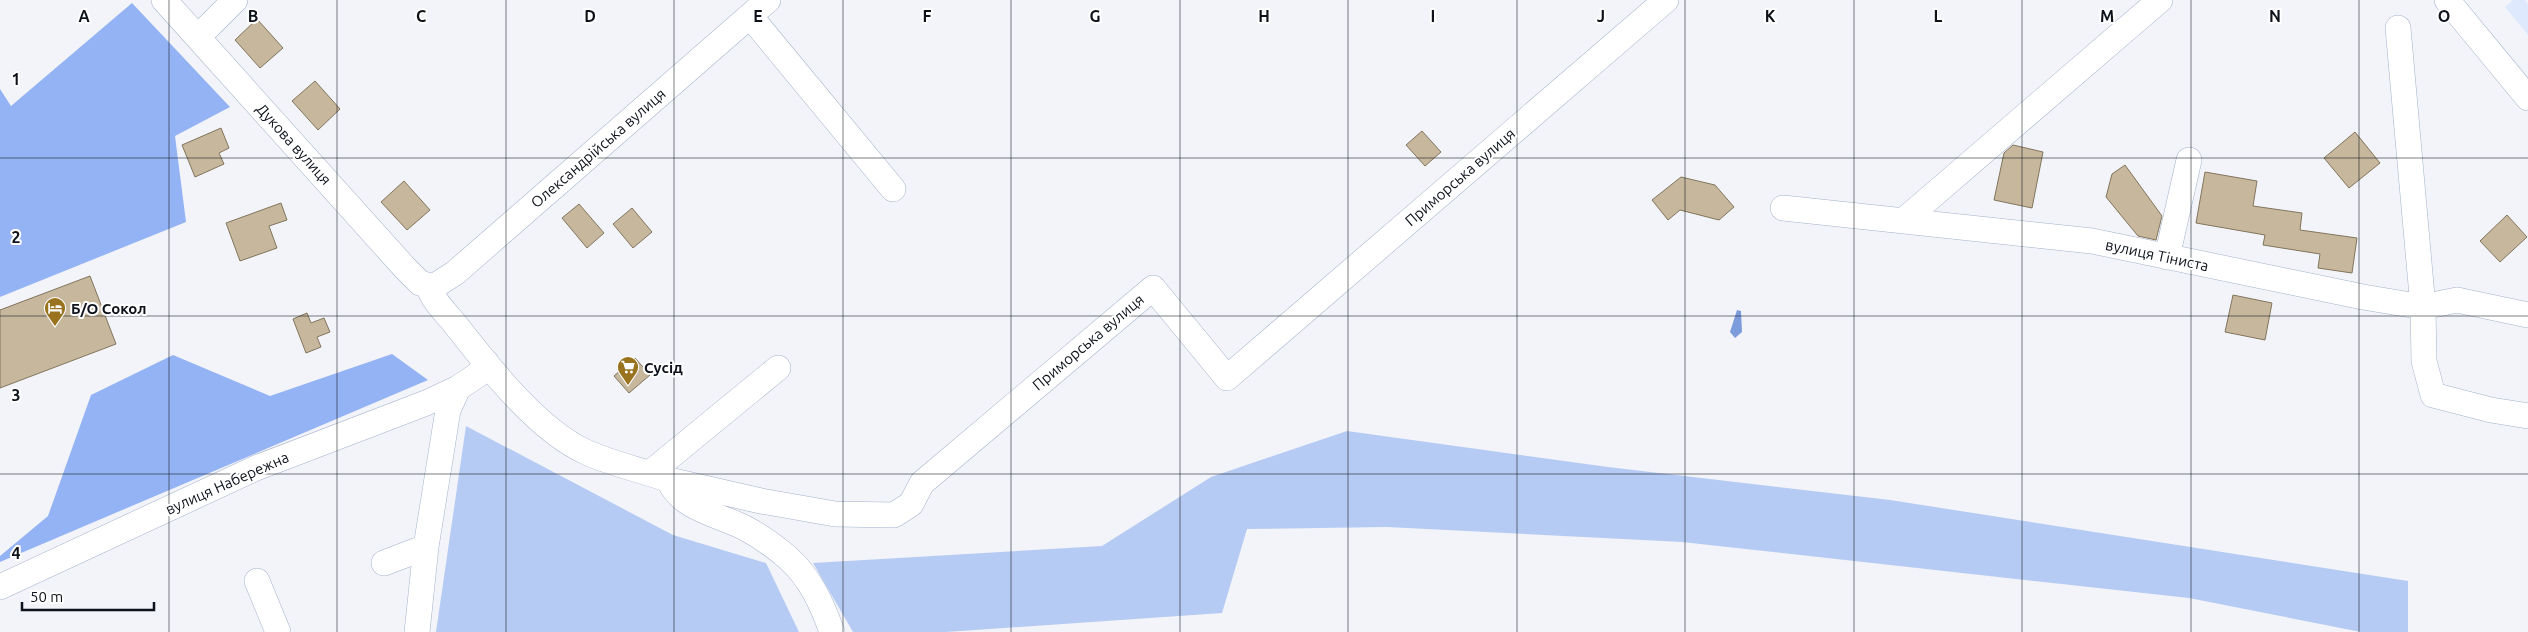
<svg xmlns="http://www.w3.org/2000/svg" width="2528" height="632" viewBox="0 0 2528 632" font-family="Ubuntu,sans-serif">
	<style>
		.built { fill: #dee9fd }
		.green { fill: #b6cbf3 }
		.forest { fill: #94b3f4 }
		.water { fill: #7d9cdb }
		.building { fill: #c6b79d; stroke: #82755c }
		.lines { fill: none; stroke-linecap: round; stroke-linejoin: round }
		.minor-casing { stroke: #a5b2cb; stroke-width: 26 }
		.minor { stroke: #fff; stroke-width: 25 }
		.grid { fill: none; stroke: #0d121b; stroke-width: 1; stroke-opacity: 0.55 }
		.labels { text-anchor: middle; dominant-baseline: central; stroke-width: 4; stroke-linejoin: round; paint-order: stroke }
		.street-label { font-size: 15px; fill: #0d121b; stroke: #fff }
		.poi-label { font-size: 15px; font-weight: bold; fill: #0d121b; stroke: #fff; text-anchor: start }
		.grid-label { font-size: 16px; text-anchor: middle; font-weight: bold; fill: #0d121b; stroke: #fff; stroke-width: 4; stroke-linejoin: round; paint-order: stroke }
	</style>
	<rect width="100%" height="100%" fill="#f2f4fa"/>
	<!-- built -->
	<path class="built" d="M2513 0H2525L2528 4V35L2505 7Z"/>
	<!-- green -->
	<path class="green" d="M466 426 673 535 766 563 799 632H436Z
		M1347 431 1608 467 1890 500 2408 581V632H2361L2189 598 1682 542 1387 527 1247 529 1222 613 946 632H853L813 563 1102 546 1211 477Z"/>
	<!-- forest -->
	<path class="forest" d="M132 3 230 107 175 136 186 222 0 297V89L11 106Z
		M392 354 428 380 0 562V556L48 516 91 395 173 355 270 396Z"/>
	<!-- water -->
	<path class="water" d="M1737 310 1741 311 1742 332 1735 338 1730 332Z"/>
	<!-- building -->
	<path class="building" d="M257 19 283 48 260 68 235 40Z
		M315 81 340 109 318 130 292 101Z
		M221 128 229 148 219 153 224 164 195 177 182 145Z
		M1422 131 1441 152 1425 166 1406 145Z
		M2355 132 2380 163 2349 188 2324 158Z
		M2013 145 2043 152 2032 208 1994 200 2004 153Z
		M2125 165 2162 216 2156 240 2138 236 2106 197 2112 174Z
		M2205 172 2257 181 2253 206 2302 213 2300 230 2357 238 2352 273 2318 268 2320 254 2263 245 2265 235 2196 223Z
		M1681 177 1715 185 1734 207 1719 220 1680 210 1668 220 1652 200Z
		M404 181 430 210 407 230 381 202Z
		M281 203 287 220 269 226 277 248 240 261 226 223Z
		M579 204 604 233 587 248 562 218Z
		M632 208 652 232 633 248 613 224Z
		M2507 215 2527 237 2500 262 2480 241Z
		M90 276 116 344 0 388V310Z
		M2233 295 2272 303 2265 340 2225 332Z
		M307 313 311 323 324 318 330 332 317 337 321 347 306 353 293 319Z
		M635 358 650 375 629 393 614 376Z"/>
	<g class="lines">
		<!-- minor casing -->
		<g class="minor-casing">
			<path id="minor" d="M164 0 405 268 420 283 433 287 455 273 768 0
				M2447 0 2528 98
				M750 16 893 189
				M2398 28 2423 307 2424 361 2433 395 2491 410 2528 416
				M198 37 235 0
				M1783 208 2092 241 2363 297 2423 307 2457 300 2528 315
				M1903 221 2160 0
				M2167 257 2189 160
				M429 287C432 300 447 314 455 324 488 366 537 430 586 452 612 464 642 470 669 480
				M650 473 778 368
				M384 563 426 547
				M257 581 278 632
				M0 587 256 468 426 403 458 388
				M417 632 426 547 448 410 458 388 479 374 486 362
				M832 632C822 604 810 577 787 557 774 546 760 536 745 528 720 515 680 509 669 480L761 501 835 514 894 515 911 504 922 483 1153 288 1227 378 1666 0"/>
		</g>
		<!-- minor -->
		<use href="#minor" class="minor"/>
	</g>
	<!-- grid -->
	<path class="grid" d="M169 0V632M337 0V632M506 0V632M674 0V632M843 0V632M1011 0V632M1180 0V632M1348 0V632M1517 0V632M1685 0V632M1854 0V632M2022 0V632M2191 0V632M2359 0V632M0 158H2528M0 316H2528M0 474H2528"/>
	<!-- icons -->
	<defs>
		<g id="hotel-pin" transform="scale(1.125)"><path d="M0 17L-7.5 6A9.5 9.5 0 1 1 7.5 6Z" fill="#99731e" stroke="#fff"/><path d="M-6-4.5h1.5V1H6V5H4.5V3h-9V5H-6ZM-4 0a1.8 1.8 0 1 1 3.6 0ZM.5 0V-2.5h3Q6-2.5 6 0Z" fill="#fff"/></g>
		<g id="supermarket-pin" transform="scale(1.125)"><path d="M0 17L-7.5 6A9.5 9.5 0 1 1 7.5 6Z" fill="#99731e" stroke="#fff"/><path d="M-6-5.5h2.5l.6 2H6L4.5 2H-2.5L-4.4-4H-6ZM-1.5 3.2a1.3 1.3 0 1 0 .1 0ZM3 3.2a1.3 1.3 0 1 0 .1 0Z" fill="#fff"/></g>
	</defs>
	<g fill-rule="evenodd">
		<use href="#hotel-pin" x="55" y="308"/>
		<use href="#supermarket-pin" x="628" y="367"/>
	</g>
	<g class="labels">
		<!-- street labels -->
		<g class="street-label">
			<text transform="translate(294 144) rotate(48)">Дукова вулиця</text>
			<text transform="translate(598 148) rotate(-41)">Олександрійська вулиця</text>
			<text transform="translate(1460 177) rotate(-41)">Приморська вулиця</text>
			<text transform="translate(2157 255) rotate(12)">вулиця Тіниста</text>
			<text transform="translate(1088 342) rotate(-40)">Приморська вулиця</text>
			<text transform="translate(227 483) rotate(-24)">вулиця Набережна</text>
		</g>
		<!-- poi labels -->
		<g class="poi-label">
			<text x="71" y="308">Б/О Сокол</text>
			<text x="644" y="367">Сусід</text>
		</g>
	</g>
	<g class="grid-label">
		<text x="84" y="22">A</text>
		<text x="253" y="22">B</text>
		<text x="421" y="22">C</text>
		<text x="590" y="22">D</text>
		<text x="758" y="22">E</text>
		<text x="927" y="22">F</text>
		<text x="1095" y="22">G</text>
		<text x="1264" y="22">H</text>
		<text x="1433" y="22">I</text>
		<text x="1601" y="22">J</text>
		<text x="1770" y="22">K</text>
		<text x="1938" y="22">L</text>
		<text x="2107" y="22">M</text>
		<text x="2275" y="22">N</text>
		<text x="2444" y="22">O</text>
		<text x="16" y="85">1</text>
		<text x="16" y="243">2</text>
		<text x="16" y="401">3</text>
		<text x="16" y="559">4</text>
	</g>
	<!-- scale -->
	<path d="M22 602v8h132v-8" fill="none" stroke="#0d121b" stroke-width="2.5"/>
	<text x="30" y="602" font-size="15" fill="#0d121b" stroke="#ffffff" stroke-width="4" paint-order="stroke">50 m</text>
</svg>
